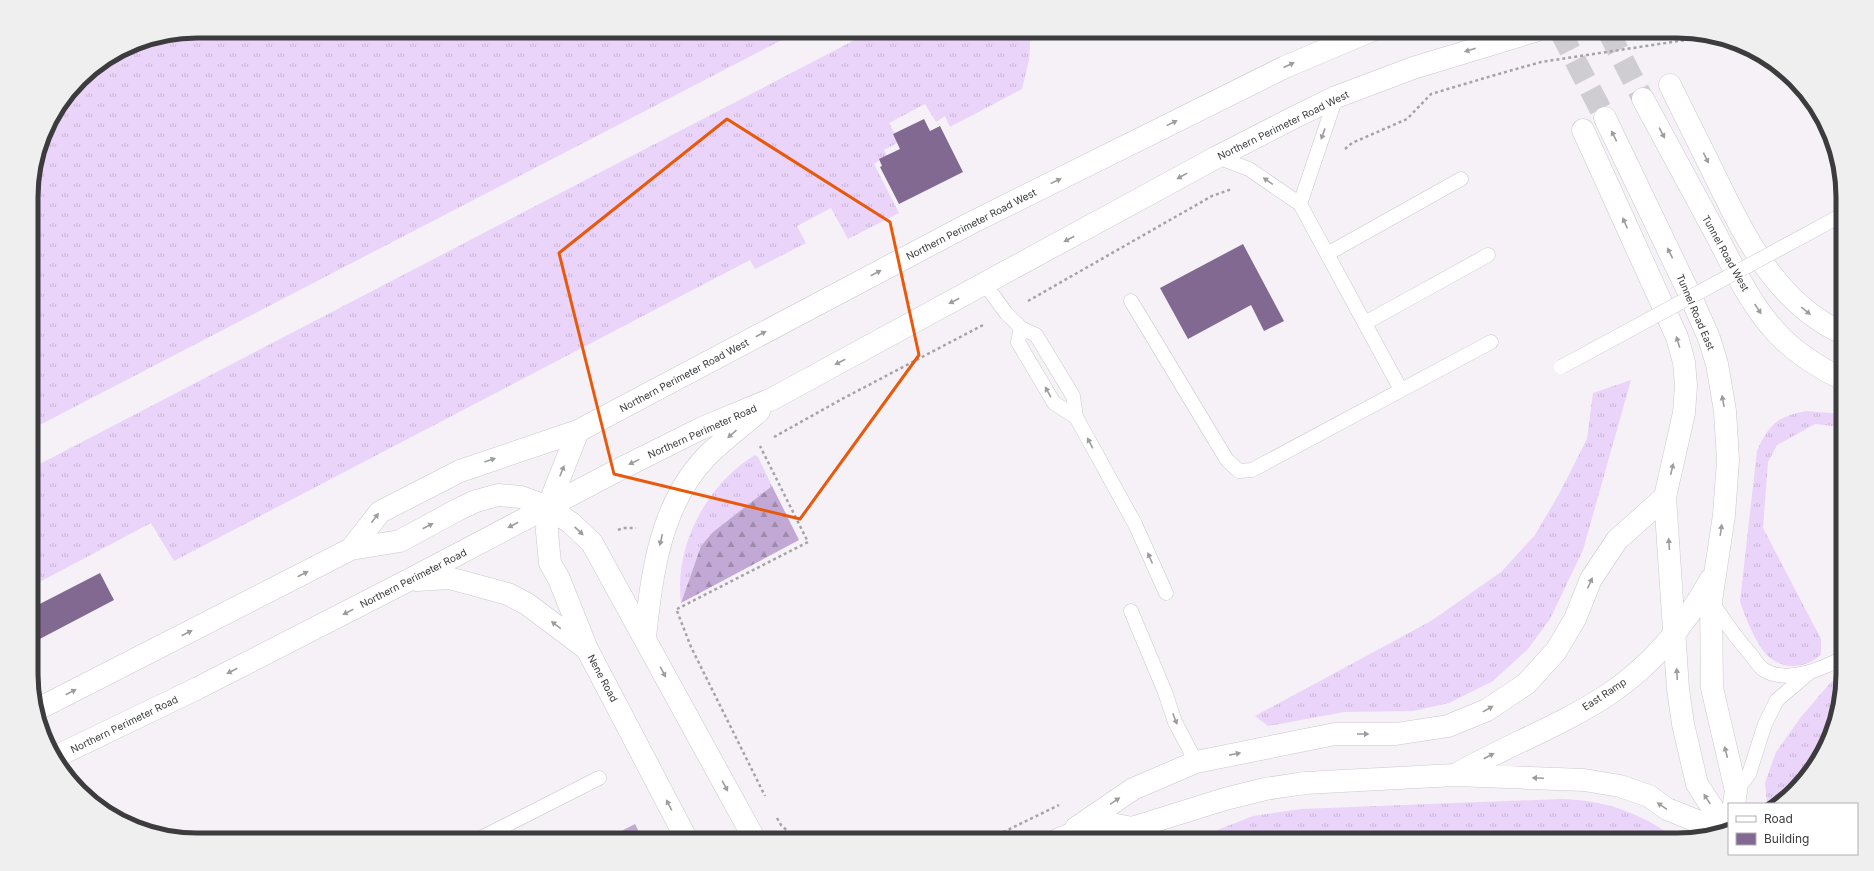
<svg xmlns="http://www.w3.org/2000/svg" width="1874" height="871" viewBox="0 0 1874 871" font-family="Inter,sans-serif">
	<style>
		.grass { fill: url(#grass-tufts) }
		.forest { fill: url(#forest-firs) }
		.building { fill: #816992 }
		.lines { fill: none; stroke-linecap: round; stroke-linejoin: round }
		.tertiary-tunnel { stroke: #d0cdd2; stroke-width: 22; stroke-dasharray: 22 11; stroke-linecap: butt }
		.service-casing { stroke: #cbc7cd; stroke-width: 15 }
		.minor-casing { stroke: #cbc7cd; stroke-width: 23 }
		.tertiary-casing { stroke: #cbc7cd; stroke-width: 23 }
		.path { stroke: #a6a3a8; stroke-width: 2.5; stroke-dasharray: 3 3; stroke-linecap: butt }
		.service { stroke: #fff; stroke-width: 14 }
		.minor { stroke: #fff; stroke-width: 22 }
		.tertiary { stroke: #fff; stroke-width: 22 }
		.service-bridge-casing { stroke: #cbc7cd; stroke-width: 15; stroke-linecap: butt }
		.service-bridge { stroke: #fff; stroke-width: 14 }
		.oneway { fill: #9e9d9e }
		.marked { fill: none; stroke: #e8590c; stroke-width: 3; stroke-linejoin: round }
		.labels { text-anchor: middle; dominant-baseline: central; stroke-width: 4; stroke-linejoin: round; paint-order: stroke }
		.street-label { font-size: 10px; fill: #3c3b3d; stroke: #fff }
		.rim { fill: none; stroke: #3c3b3d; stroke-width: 5 }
	</style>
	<defs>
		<pattern id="grass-tufts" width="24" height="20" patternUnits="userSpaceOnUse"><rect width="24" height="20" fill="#ead4fa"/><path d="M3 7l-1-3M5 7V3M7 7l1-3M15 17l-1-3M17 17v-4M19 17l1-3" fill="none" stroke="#cab7d7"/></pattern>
		<pattern id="forest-firs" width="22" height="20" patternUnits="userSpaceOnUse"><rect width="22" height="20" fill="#c2a8d4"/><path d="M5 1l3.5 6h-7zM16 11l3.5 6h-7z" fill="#9f8aad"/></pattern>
	</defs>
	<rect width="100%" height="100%" fill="#f5f1f7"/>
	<!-- grass -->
	<path class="grass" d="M197 31H799L32 429 31 186 48 123 87 72 134 44Z
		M872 31H1031L1029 60 1022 89 950 127 945 116 936 122 925 104 889 123 899 142 884 150 891 163 880 160 874 164 899 213 848 239 831 208 797 226 806 243 755 269 750 260 174 561 151 523 32 586V468Z
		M1631 380 1583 550 1550 619 1528 649 1493 681 1449 703 1413 711 1344 712 1268 726 1255 716 1431 621 1501 572 1535 535 1559 494 1587 439 1593 393Z
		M1806 411 1842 414V431L1833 426 1815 424 1777 445 1768 462 1763 528 1821 639V654C1806 670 1781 670 1766 654 1757 645 1743 613 1740 601L1757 451C1769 424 1777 417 1806 411Z
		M755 455 758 457 772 486 713 532 701 546 681 603C674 546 706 485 755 455Z
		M1843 676 1830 738 1809 775 1778 804H1767L1765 783 1776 752 1801 717 1831 682Z
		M1561 799C1604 800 1643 813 1677 840H1198L1220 829 1253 816 1301 809Z"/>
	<!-- forest -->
	<path class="forest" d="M772 486 799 540 681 603 701 546 713 532Z
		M635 824 643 840H604Z"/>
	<!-- building -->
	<path class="building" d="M924 119 930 131 940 126 963 172 899 204 880 167 882 166 879 159 900 149 893 134Z
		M1243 244 1284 321 1264 331 1251 305 1188 339 1160 288Z
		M100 573 114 600 34 642 32 639V608Z"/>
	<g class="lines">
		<!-- tertiary-tunnel -->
		<path class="tertiary-tunnel" d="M1560 31 1605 118
			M1608 31 1643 99"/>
		<!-- service casing -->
		<g class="service-casing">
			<path id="service" d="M1217 157 1249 169 1300 204 1401 390
				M1300 204 1336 97
				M1327 254 1461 179
				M985 284 1006 313 1021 328 1018 342 1054 403 1076 417
				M1131 301 1227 460 1239 471 1252 470 1491 342
				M1365 323 1488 255
				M1021 328 1036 335 1073 396 1076 417 1135 524 1166 593
				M1712 602C1724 621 1737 639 1752 656 1755 660 1759 667 1764 670 1788 684 1821 669 1843 658
				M1131 611 1165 692 1175 722 1196 762
				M1736 791 1749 774 1765 724 1777 700 1810 672
				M477 840 599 778"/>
		</g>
		<!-- minor casing -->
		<g class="minor-casing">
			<path id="minor" d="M1670 85C1685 116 1701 147 1716 178 1746 239 1777 303 1842 333
				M1665 497 1678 689 1683 724 1697 784 1728 832
				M1076 828 1133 789 1196 762 1335 734H1396L1448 726 1487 710 1526 684 1556 651 1575 619 1591 579 1617 540 1665 497 1684 413 1686 386 1684 362 1677 337 1583 130"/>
		</g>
		<!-- tertiary casing -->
		<g class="tertiary-casing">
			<path id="tertiary" d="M1643 99C1668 145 1692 190 1717 236 1734 269 1750 304 1776 332 1794 352 1818 367 1842 379
				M1605 118 1689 293 1709 338 1717 364 1725 411 1728 460 1724 515 1711 601 1712 688 1736 791 1734 804
				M578 431 548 507 547 532 550 563 559 579 587 649 687 840
				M351 549 400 541 457 510 476 501 498 495 521 497 548 507 571 523 592 543 755 840
				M416 580 449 578 508 594 527 604 587 649
				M645 637C652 574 660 505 706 457 723 440 742 426 759 411
				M36 710 351 549 380 512 460 471 578 431 971 223 1285 67 1370 31
				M55 757 198 688 407 581 618 470 702 428 772 399 1217 157 1295 117 1336 97 1413 68 1535 31
				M1455 775C1505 746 1561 726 1609 694 1652 665 1686 624 1711 579
				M1057 840 1101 822 1132 828 1225 799 1265 789 1305 783 1455 775 1584 780 1620 786 1649 796 1667 809 1724 832"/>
		</g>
		<!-- path -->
		<path class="path" d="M1345 149 1352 143 1407 119 1431 94 1495 75 1541 62 1705 37
			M1028 301 1212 196 1232 189
			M774 437 842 399 985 324
			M618 530 623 528H636
			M677 609 808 542 760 446
			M677 611 691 647 765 796
			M777 818 781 825 797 840
			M987 840 1059 805"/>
		<!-- service -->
		<use href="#service" class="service"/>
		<!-- minor -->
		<use href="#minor" class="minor"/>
		<!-- tertiary -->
		<use href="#tertiary" class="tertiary"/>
		<!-- service-bridge casing -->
		<g class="service-bridge-casing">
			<path id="service-bridge" d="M1561 367 1842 215"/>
		</g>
		<!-- service-bridge -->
		<use href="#service-bridge" class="service-bridge"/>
	</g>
	<!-- one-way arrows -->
	<defs><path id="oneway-solid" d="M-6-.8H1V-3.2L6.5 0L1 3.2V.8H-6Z"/></defs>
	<g class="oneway">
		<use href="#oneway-solid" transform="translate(1470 50) rotate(163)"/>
		<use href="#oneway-solid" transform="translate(1289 65) rotate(-24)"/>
		<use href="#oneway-solid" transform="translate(1172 123) rotate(-26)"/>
		<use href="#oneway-solid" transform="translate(1662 133) rotate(62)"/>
		<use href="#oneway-solid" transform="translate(1323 134) rotate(110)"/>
		<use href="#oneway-solid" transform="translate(1614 136) rotate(-116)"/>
		<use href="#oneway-solid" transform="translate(1706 158) rotate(64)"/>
		<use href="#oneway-solid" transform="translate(1182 176) rotate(151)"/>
		<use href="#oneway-solid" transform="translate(1056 181) rotate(-26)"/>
		<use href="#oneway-solid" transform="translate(1268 181) rotate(-145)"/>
		<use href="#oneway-solid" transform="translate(1625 223) rotate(-114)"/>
		<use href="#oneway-solid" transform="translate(1069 239) rotate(152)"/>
		<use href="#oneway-solid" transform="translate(1670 253) rotate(-116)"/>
		<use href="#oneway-solid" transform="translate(876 273) rotate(-28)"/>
		<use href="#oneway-solid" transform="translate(954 301) rotate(152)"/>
		<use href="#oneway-solid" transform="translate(1758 309) rotate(57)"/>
		<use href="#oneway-solid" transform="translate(1806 311) rotate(39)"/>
		<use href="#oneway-solid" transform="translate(761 334) rotate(-28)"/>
		<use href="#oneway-solid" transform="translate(1678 342) rotate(-107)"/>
		<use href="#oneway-solid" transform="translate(840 362) rotate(152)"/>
		<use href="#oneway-solid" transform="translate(1048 392) rotate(-119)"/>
		<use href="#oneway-solid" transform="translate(1723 401) rotate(-101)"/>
		<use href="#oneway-solid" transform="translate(732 434) rotate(139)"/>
		<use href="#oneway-solid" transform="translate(1090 443) rotate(-118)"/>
		<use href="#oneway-solid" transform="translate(490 460) rotate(-19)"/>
		<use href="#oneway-solid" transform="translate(634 462) rotate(154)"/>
		<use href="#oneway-solid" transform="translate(1672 469) rotate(-77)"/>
		<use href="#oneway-solid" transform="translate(562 471) rotate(-68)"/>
		<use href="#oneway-solid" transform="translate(375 518) rotate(-53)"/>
		<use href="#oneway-solid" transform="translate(513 525) rotate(152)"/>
		<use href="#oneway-solid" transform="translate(428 526) rotate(-28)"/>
		<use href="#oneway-solid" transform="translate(1721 530) rotate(-82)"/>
		<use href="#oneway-solid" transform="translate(579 531) rotate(43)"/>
		<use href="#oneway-solid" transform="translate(661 540) rotate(103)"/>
		<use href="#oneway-solid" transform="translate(1669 544) rotate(-94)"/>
		<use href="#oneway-solid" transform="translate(1150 558) rotate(-114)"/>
		<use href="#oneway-solid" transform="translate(303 574) rotate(-27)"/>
		<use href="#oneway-solid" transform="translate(1590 583) rotate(-66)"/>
		<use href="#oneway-solid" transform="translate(348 612) rotate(153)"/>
		<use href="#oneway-solid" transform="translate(556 625) rotate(-143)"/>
		<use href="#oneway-solid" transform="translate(187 633) rotate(-27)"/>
		<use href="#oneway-solid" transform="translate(232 671) rotate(153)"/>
		<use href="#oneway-solid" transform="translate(663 672) rotate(62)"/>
		<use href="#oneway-solid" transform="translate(1677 674) rotate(-93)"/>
		<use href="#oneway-solid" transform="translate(71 692) rotate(-27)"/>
		<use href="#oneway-solid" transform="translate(1488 709) rotate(-29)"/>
		<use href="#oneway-solid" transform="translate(1175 719) rotate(69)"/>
		<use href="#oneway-solid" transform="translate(1363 734)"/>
		<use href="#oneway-solid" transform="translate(1726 752) rotate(-104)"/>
		<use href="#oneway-solid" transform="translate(1235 754) rotate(-11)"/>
		<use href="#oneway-solid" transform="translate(1489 756) rotate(-28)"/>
		<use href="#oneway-solid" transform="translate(1538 778) rotate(-178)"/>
		<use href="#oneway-solid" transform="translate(725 786) rotate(62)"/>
		<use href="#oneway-solid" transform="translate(1707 799) rotate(-123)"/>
		<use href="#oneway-solid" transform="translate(1115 801) rotate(-34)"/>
		<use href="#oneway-solid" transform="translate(669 805) rotate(-118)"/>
		<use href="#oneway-solid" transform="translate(1662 806) rotate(-146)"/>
	</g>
	<!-- marked area -->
	<path class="marked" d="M727 119 890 222 919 355 800 519 614 474 559 253Z"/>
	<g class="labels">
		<!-- street labels -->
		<g class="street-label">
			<text transform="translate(1283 125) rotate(-26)">Northern Perimeter Road West</text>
			<text transform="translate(971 224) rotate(-27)">Northern Perimeter Road West</text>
			<text transform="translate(1726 253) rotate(61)">Tunnel Road West</text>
			<text transform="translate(1696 312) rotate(67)">Tunnel Road East</text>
			<text transform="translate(684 375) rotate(-28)">Northern Perimeter Road West</text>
			<text transform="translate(702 431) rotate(-24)">Northern Perimeter Road</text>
			<text transform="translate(413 578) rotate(-27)">Northern Perimeter Road</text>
			<text transform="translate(603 678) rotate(62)">Nene Road</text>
			<text transform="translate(1604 694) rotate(-33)">East Ramp</text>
			<text transform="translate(124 724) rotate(-26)">Northern Perimeter Road</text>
		</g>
	</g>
	<!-- crop -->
	<path d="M0 0H1874V871H0ZM197 38H1677A159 159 0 0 1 1836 197V674A159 159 0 0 1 1677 833H197A159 159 0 0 1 38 674V197A159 159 0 0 1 197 38Z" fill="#efefef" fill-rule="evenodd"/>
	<path class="rim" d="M197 38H1677A159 159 0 0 1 1836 197V674A159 159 0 0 1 1677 833H197A159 159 0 0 1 38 674V197A159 159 0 0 1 197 38Z"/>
	<!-- legend -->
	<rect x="1728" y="803" width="130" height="52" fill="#ffffff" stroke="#b1b1b1"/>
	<rect x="1736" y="816" width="20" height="6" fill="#ffffff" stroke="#b1b1b1"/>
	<text x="1764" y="823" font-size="12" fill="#3c3b3d">Road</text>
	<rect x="1736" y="833" width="20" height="12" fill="#816992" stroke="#b1b1b1"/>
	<text x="1764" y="843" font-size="12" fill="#3c3b3d">Building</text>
</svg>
